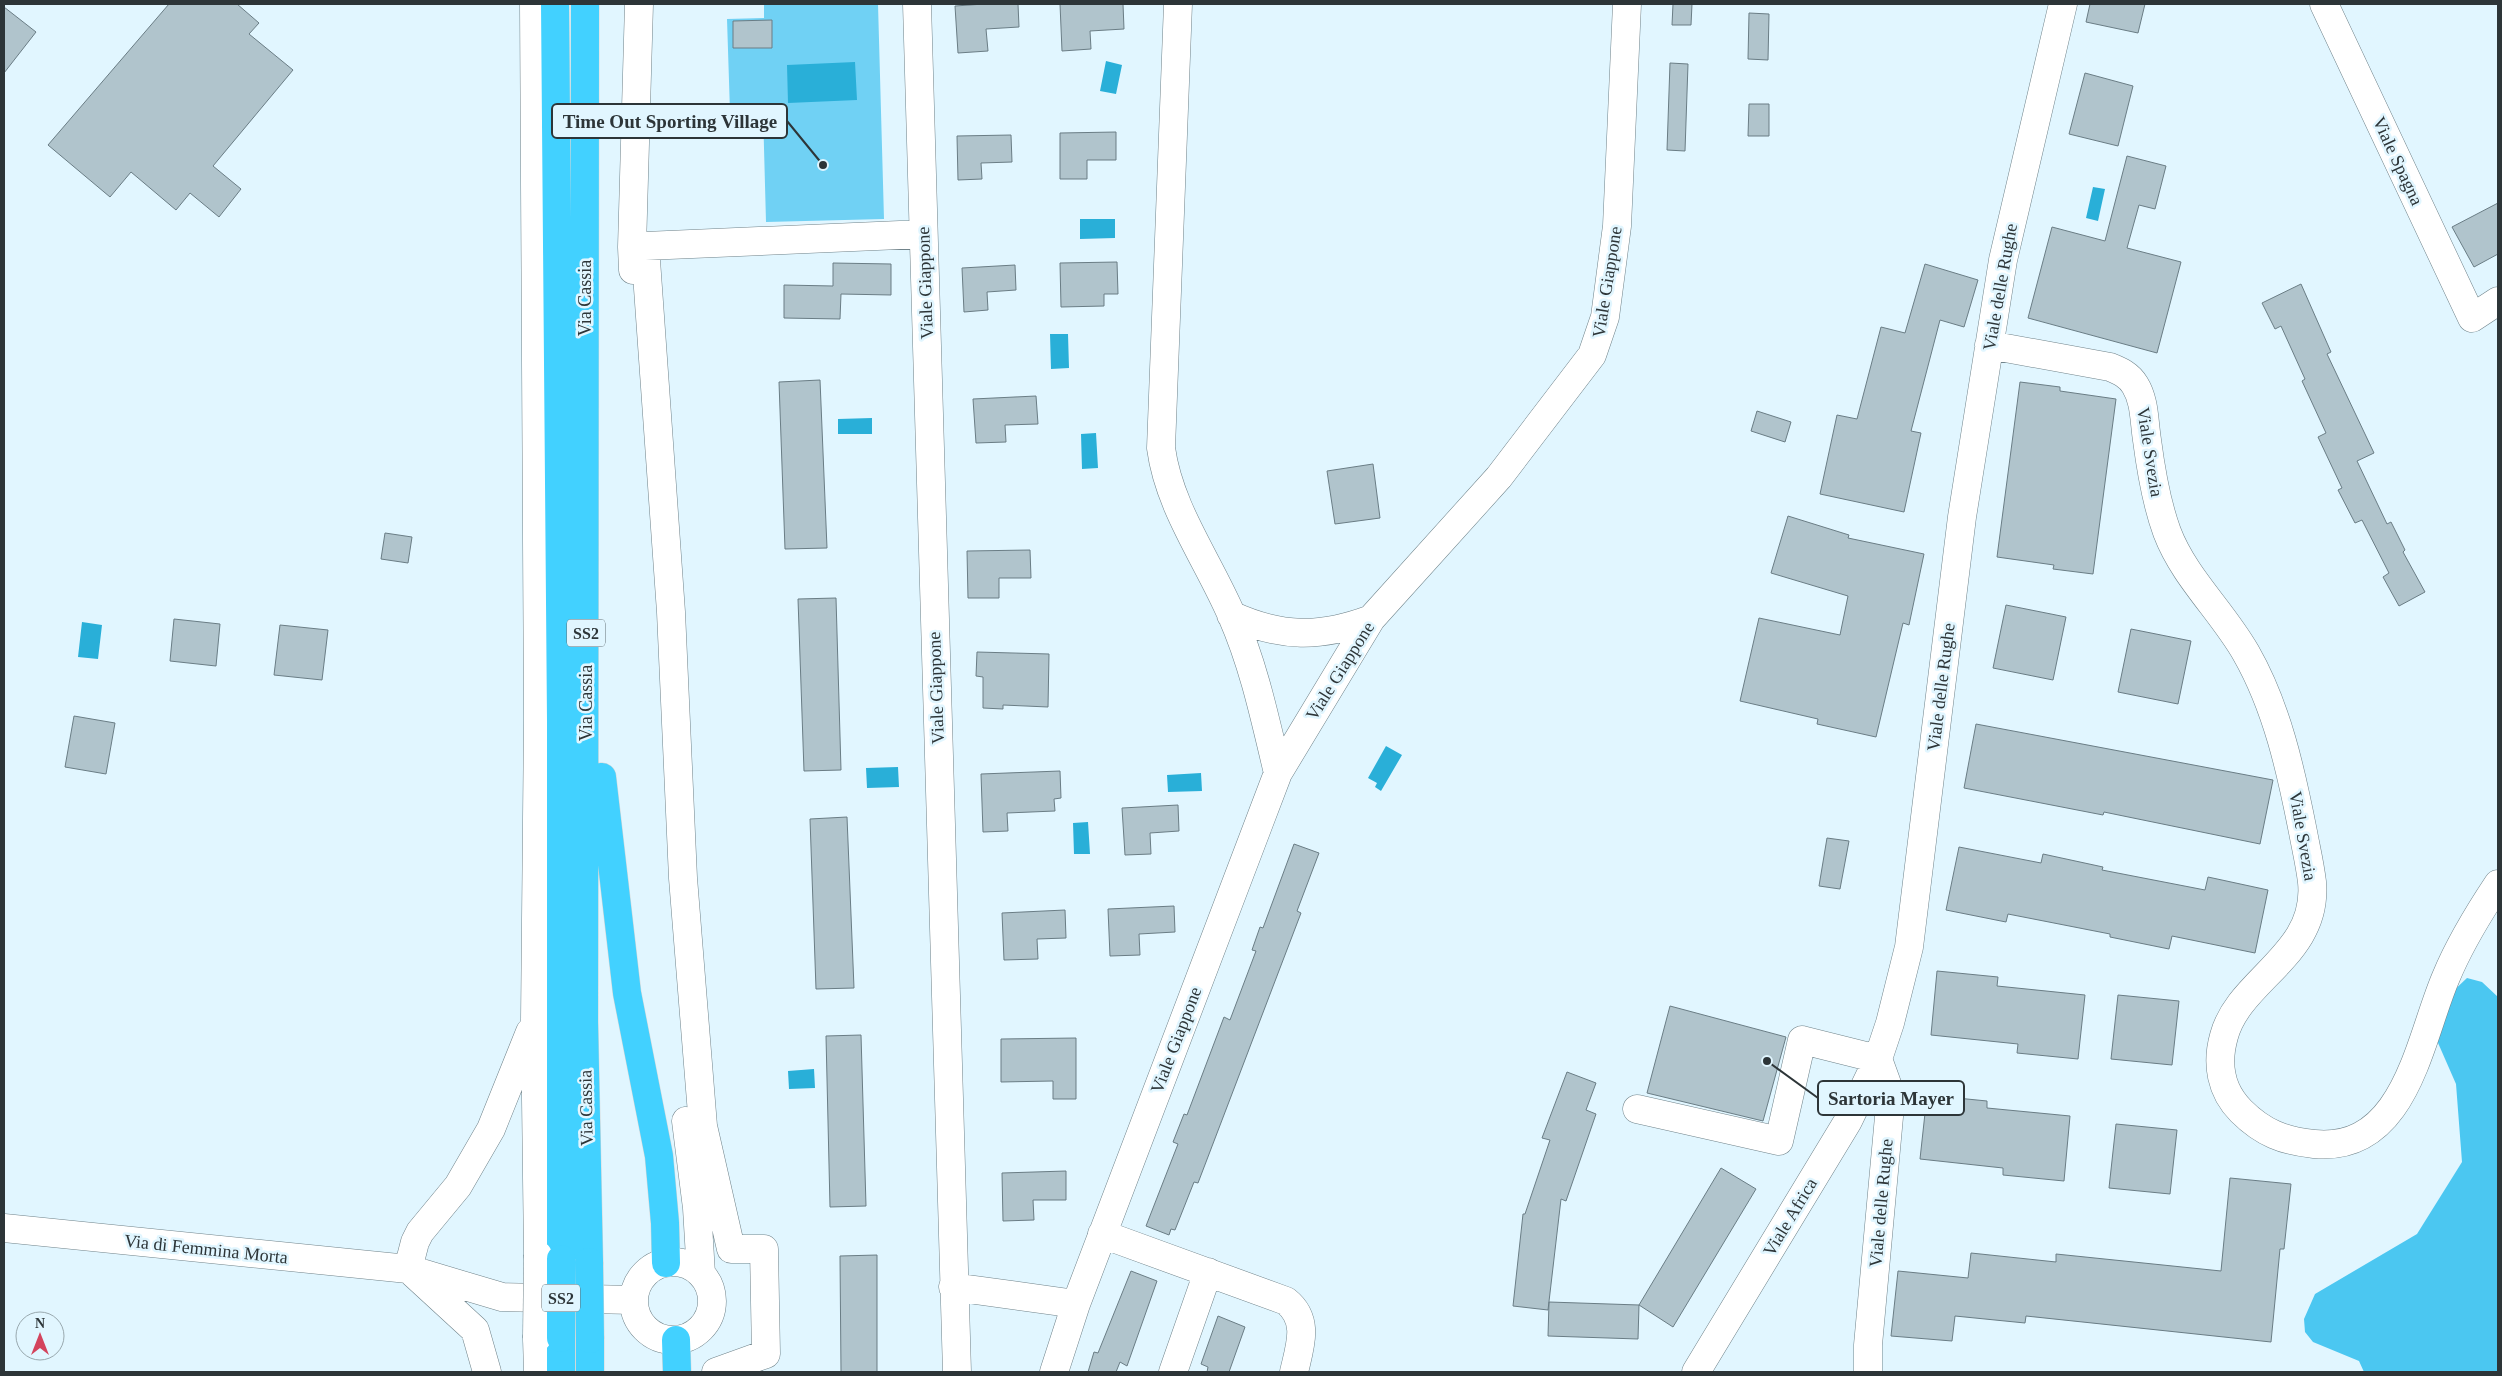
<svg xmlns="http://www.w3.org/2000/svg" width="2502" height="1376" viewBox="0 0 2502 1376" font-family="Georgia,serif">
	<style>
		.green { fill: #70d1f4 }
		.forest { fill: #4bc7f1 }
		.water { fill: #29afd8 }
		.building { fill: #b0c4cc; stroke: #6a7d85 }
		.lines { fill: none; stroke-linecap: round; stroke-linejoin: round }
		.minor-casing { stroke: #70838a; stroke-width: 29 }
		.highway-casing { stroke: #d5d7d7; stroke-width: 29 }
		.minor { stroke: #fff; stroke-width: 28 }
		.highway { stroke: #42d1ff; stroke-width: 28 }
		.minor-bridge-casing { stroke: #70838a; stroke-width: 29; stroke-linecap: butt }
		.highway-bridge-casing { stroke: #d5d7d7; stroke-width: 29; stroke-linecap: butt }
		.minor-bridge { stroke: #fff; stroke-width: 28 }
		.highway-bridge { stroke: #42d1ff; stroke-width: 28 }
		.labels { text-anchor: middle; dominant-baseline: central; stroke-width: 5; stroke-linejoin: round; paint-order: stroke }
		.shield { fill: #e1f6ff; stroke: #636f74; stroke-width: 1 }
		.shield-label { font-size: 16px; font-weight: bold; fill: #2d3538 }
		.street-label { font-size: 18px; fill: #2d3538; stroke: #e1f6ff }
		.leader { fill: none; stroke: #2d3538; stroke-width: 2 }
		.callout-dot { fill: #2d3538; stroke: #e1f6ff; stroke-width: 2 }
		.callout { fill: #e1f6ff; stroke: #2d3538; stroke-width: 2 }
		.callout-label { font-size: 19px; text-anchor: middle; font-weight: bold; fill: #2d3538 }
	</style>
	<rect width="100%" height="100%" fill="#e1f6ff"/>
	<!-- green -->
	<path class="green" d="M764 4H878L884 219 766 222 763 111 730 112 727 19 764 18Z"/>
	<!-- forest -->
	<path class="forest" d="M2467 978 2482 982 2498 997V1372H2364L2359 1361 2313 1342 2305 1332 2304 1319 2315 1294 2417 1234 2462 1162 2456 1084 2435 1036 2447 997Z"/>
	<!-- water -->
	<path class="water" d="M1106 61 1122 65 1116 94 1100 91Z
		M855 62 857 100 788 103 787 65Z
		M2093 187 2105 189 2098 221 2086 218Z
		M1080 219H1115V238L1080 239Z
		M1050 334H1068L1069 368 1051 369Z
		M872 418V434H838V419Z
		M1096 433 1098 468 1082 469 1081 434Z
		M82 622 102 625 98 659 78 657Z
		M1386 746 1402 755 1381 791 1375 787 1377 783 1368 778Z
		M898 767 899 787 867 788 866 768Z
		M1201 773 1202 791 1168 792 1167 775Z
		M1088 822 1090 854H1074L1073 823Z
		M814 1069 815 1088 789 1089 788 1071Z"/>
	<!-- building -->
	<path class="building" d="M169 4H237L259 23 249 34 293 70 213 166 241 189 219 217 190 193 176 210 131 172 110 197 48 145Z
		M984 4H1018L1019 27 986 29 988 51 958 53 955 6Z
		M1060 4H1123L1124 29 1090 31 1091 49 1062 51Z
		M1673 4H1692L1691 25H1672Z
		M2090 4H2145L2138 33 2086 22Z
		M4 7 36 32 4 73Z
		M1749 13 1769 14 1768 60 1748 59Z
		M772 20V48H733V21Z
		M1670 63 1688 64 1685 151 1667 150Z
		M2085 73 2133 86 2118 146 2069 134Z
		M1749 104H1769V136H1748Z
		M1116 132V160H1087V179H1060V133Z
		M1011 135 1012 162 981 163 982 179 958 180 957 136Z
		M2127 156 2166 166 2155 209 2139 205 2127 248 2181 262 2157 353 2028 318 2052 227 2105 241Z
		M2498 203V254L2474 267 2452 227Z
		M1117 262 1118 294H1104V306L1061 307 1060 263Z
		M833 263 891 264V295L841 294 840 319 784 318V285L833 286Z
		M1925 264 1978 280 1964 327 1940 320 1911 431 1921 433 1904 512 1820 494 1837 415 1857 419 1881 327 1905 333Z
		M1015 265 1016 290 987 292 988 310 964 312 962 268Z
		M2301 284 2331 352 2327 354 2374 453 2357 461 2387 524 2391 522 2405 550 2403 552 2425 592 2399 606 2383 577 2389 573 2362 520 2355 523 2338 490 2342 488 2318 437 2326 433 2302 381 2305 379 2281 326 2275 329 2262 303Z
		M820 380 827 548 785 549 779 382Z
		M2020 382 2060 387V391L2116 399 2093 574 2053 569 2054 565 1997 557Z
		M1036 396 1038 424 1005 425 1006 442 976 443 973 399Z
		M1757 411 1791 422 1785 442 1751 431Z
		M1373 464 1380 518 1335 524 1327 471Z
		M1788 516 1849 535 1848 538 1924 554 1909 625 1903 623 1876 737 1817 724 1818 719 1740 701 1759 618 1840 635 1848 596 1771 573Z
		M385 533 412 537 408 563 381 559Z
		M1030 550 1031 578H999V598H968L967 551Z
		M836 598 841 770 804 771 798 599Z
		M2006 605 2066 617 2053 680 1993 668Z
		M174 619 220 624 216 666 170 661Z
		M280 625 328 630 322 680 274 675Z
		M2131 629 2191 641 2178 704 2118 692Z
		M977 652 1049 654 1048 707 1003 705V709L983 708V677L976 676Z
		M74 716 115 723 106 774 65 767Z
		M1976 724 2273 780 2260 844 2104 812 2103 815 1964 788Z
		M1060 771 1061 798 1054 799 1055 811 1007 813 1008 831 983 832 981 774Z
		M1178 805 1179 831 1150 833 1151 854 1125 855 1122 808Z
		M847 817 854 988 816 989 810 819Z
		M1827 838 1849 841 1840 889 1819 886Z
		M1294 844 1319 853 1297 911 1301 913 1198 1183 1194 1182 1175 1230 1171 1229 1169 1235 1146 1226 1178 1144 1173 1142 1184 1114 1187 1115 1224 1017 1230 1020 1256 951 1252 950 1260 927 1263 928Z
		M1959 847 2041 863 2043 854 2103 867 2102 870 2205 890 2208 877 2268 890 2255 953 2172 936 2169 949 2110 937V934L2008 914 2006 922 1946 910Z
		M1174 906 1175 932 1139 934 1140 955 1110 956 1108 909Z
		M1065 910 1066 938 1037 939 1038 959 1004 960 1002 913Z
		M1937 971 1998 977 1997 986 2085 995 2078 1059 2017 1053 2018 1044 1931 1035Z
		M2118 995 2179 1001 2172 1065 2111 1059Z
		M1670 1006 1786 1037 1763 1121 1647 1093Z
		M861 1035 866 1206 830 1207 826 1036Z
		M1076 1038V1099H1053V1081L1001 1082V1039Z
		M1567 1072 1596 1083 1586 1110 1596 1114 1566 1201 1561 1199 1548 1310 1513 1306 1523 1214H1525L1550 1140 1542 1138Z
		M1927 1095 1987 1101V1108L2070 1116 2064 1181 2003 1175V1168L1920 1159Z
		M2116 1124 2177 1130 2170 1194 2109 1188Z
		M1721 1168 1756 1189 1673 1327 1639 1305Z
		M1066 1171V1200H1033L1034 1220 1003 1221 1002 1173Z
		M2230 1178 2291 1184 2284 1249H2280L2271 1342 2026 1316 2025 1323 1955 1316 1952 1341 1891 1336 1898 1271 1968 1278 1971 1253 2056 1262V1254L2221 1271Z
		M877 1255V1372H841L840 1256Z
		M1131 1271 1157 1281 1127 1366 1120 1362 1116 1372H1088L1094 1352 1098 1353Z
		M1549 1302 1639 1305 1638 1339 1548 1336Z
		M1218 1316 1245 1327 1229 1372H1207L1208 1367 1201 1364Z"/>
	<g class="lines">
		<!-- minor casing -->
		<g class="minor-casing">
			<path id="minor" d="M534 4 538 718 535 1021 538 1255
				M917 4 957 1372
				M1178 4 1161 448C1169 508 1208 560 1232 616 1254 666 1265 719 1278 773
				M2324 4 2472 318 2498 301
				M633 270 632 247 639 4
				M1989 345 2110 367C2120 371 2129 375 2135 385 2145 401 2144 421 2147 440 2151 471 2156 502 2167 532 2184 577 2222 611 2246 653 2277 707 2291 771 2303 832 2306 848 2310 865 2312 882 2319 955 2239 979 2224 1036 2216 1064 2221 1091 2241 1111 2263 1133 2284 1141 2314 1144 2406 1153 2419 1039 2446 977 2460 943 2478 914 2498 884
				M1231 615C1281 638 1320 638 1371 619
				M1637 1109 1779 1141 1802 1040 1878 1059
				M686 1121 697 1208 701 1274
				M4 1228 408 1269 502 1297 634 1300
				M1102 1234 1286 1301C1310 1320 1300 1346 1294 1372
				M634 1301a39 39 0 1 1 78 0a39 39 0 1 1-78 0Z
				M408 1269 415 1242 420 1232 458 1186 491 1129 530 1032
				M413 1273 475 1330 487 1372
				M953 1287 1076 1304
				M537 1338 538 1372
				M716 1372 766 1354 764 1249H731L703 1126 683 878 671 612 645 246 923 234
				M1054 1372 1076 1304 1278 773 1371 619 1499 477 1592 355 1605 317 1617 226 1627 4
				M1173 1372 1208 1272
				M1696 1372 1848 1121 1878 1059 1890 1023 1909 947 1962 517 2003 260 2063 4
				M1868 1372V1345L1891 1095 1878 1059"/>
		</g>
		<!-- highway casing -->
		<g class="highway-casing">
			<path id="highway" d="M555 4 561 721V1259
				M585 4 584 1022 589 1262
				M602 777 627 993 659 1156 665 1223 666 1263
				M561 1338V1372
				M676 1340 677 1372
				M590 1372V1339"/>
		</g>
		<!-- minor -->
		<use href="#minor" class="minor"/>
		<!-- highway -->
		<use href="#highway" class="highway"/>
		<!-- minor-bridge casing -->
		<g class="minor-bridge-casing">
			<path id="minor-bridge" d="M537 1338 538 1255"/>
		</g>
		<!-- highway-bridge casing -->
		<g class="highway-bridge-casing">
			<path id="highway-bridge" d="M561 1259V1338
				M589 1262 590 1339"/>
		</g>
		<!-- minor-bridge -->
		<use href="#minor-bridge" class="minor-bridge"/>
		<!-- highway-bridge -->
		<use href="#highway-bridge" class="highway-bridge"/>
	</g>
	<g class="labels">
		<!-- shield labels -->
		<g class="shield">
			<rect x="567" y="619.5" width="38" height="27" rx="4"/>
			<rect x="542" y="1284.5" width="38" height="27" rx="4"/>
		</g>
		<g class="shield-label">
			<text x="586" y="633">SS2</text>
			<text x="561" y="1298">SS2</text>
		</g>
		<!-- street labels -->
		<g class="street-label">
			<text transform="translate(2398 161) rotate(65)">Viale Spagna</text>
			<text transform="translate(1607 282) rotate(-81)">Viale Giappone</text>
			<text transform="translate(925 283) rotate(-92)">Viale Giappone</text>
			<text transform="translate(2000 287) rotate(-80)">Viale delle Rughe</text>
			<text transform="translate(585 298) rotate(-90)">Via Cassia</text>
			<text transform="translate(2150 452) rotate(81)">Viale Svezia</text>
			<text transform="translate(1340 671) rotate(-58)">Viale Giappone</text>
			<text transform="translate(1941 687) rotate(-83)">Viale delle Rughe</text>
			<text transform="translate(936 688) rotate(-92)">Viale Giappone</text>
			<text transform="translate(586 703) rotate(-90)">Via Cassia</text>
			<text transform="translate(2303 836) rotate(80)">Viale Svezia</text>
			<text transform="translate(1176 1040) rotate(-69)">Viale Giappone</text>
			<text transform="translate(586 1108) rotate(-91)">Via Cassia</text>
			<text transform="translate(1881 1203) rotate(-85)">Viale delle Rughe</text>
			<text transform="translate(1790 1217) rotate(-59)">Viale Africa</text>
			<text transform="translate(206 1249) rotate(6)">Via di Femmina Morta</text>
		</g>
	</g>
	<!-- callouts -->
	<path class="leader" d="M823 165L787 121M1767 1061L1818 1098"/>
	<g class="callout-dot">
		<circle cx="823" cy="165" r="5"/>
		<circle cx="1767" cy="1061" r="5"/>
	</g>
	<g class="callout">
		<rect x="552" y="104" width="235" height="34" rx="5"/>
		<rect x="1818" y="1081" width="146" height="34" rx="5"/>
	</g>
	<g class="callout-label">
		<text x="670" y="128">Time Out Sporting Village</text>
		<text x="1891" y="1105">Sartoria Mayer</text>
	</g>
	<!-- border -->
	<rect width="2502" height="1376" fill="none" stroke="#2d3538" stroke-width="10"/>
	<!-- north arrow -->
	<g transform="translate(40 1336)"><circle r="24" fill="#e1f6ff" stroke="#99a9af"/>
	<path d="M0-4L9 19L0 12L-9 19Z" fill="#d3435c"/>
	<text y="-8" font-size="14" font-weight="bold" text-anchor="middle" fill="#2d3538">N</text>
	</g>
</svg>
